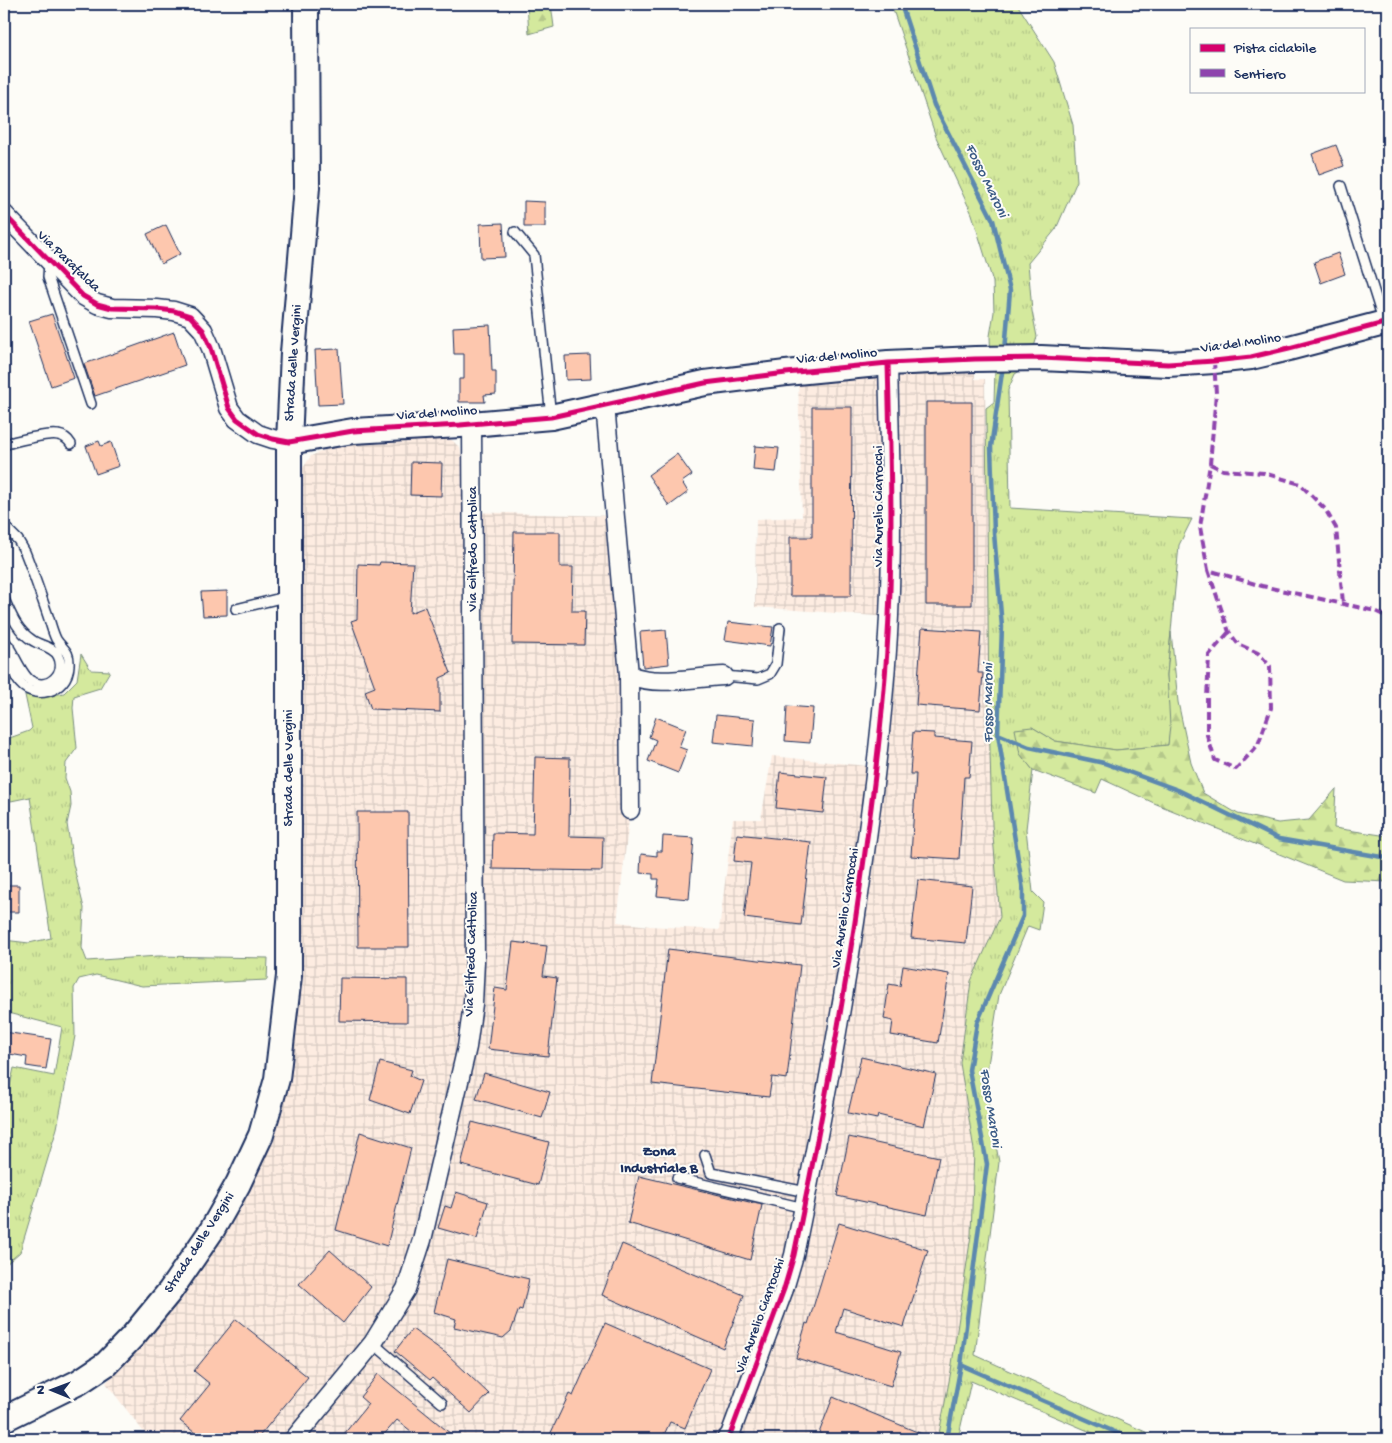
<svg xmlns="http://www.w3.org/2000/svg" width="1392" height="1443" viewBox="0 0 1392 1443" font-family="'Gochi Hand',sans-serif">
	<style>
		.industrial { fill: url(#industrial-grid) }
		.grass { fill: url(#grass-tufts); stroke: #788c7e }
		.forest { fill: url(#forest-firs); stroke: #788c7e }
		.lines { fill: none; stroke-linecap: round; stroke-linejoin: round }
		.stream { stroke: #5b88af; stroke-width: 4.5 }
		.building { fill: #fdc7ae; stroke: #1b2f5e }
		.lane-casing { stroke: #1b2f5e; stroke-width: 12 }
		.street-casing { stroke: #1b2f5e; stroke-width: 21 }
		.secondary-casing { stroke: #1b2f5e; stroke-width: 28 }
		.lane { stroke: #fdfcf7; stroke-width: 9 }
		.street { stroke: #fdfcf7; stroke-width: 18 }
		.secondary { stroke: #fdfcf7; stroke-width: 24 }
		.quiet { stroke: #8e44ad; stroke-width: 4; stroke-dasharray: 8 4; stroke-linecap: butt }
		.cycleway-casing { stroke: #fdfcf7; stroke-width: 8 }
		.cycleway { stroke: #d6006c; stroke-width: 5 }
		.labels { text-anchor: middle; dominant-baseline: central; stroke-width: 4; stroke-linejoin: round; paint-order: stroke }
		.street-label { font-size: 14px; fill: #1b2f5e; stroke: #fdfcf7 }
		.water-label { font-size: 15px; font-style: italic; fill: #3b5b86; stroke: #fdfcf7 }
		.neighbourhood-label { font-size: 15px; font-weight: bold; fill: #1b2f5e; stroke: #fdfcf7 }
	</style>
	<defs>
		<pattern id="industrial-grid" width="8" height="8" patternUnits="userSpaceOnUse" patternTransform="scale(1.25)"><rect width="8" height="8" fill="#fdece1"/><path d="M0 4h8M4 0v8" fill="none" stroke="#d8cbc3"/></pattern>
		<pattern id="grass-tufts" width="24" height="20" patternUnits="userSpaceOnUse" patternTransform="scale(1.25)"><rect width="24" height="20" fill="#d4e99d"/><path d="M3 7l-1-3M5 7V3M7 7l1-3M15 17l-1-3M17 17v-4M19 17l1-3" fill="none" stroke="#b5c88a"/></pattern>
		<pattern id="forest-firs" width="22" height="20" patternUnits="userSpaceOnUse" patternTransform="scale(1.25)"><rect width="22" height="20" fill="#d4e99d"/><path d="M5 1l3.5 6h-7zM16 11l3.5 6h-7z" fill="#b5c88a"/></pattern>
	</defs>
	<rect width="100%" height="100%" fill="#fdfcf7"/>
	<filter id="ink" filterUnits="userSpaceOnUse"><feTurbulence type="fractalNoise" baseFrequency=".02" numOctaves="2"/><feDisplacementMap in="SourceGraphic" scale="10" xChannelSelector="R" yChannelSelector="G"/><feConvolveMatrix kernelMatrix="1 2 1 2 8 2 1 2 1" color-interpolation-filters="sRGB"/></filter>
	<g filter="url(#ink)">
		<!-- industrial -->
		<path class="industrial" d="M975 367V379H985L989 715 992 825 1000 918 971 981 960 1063 974 1150 971 1235 951 1371 938 1439H149L106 1383 136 1351 193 1282 239 1207 272 1143 289 1079 302 976 303 468 311 456 340 443 446 437 453 441 460 448 463 462 465 512 615 516 630 810 617 922 650 926 719 930 733 819H761L772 756 876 767 889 617 755 607 756 519 802 517 798 380Z"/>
		<!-- grass -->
		<path class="grass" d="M891 4H1017L1054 62 1073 125 1077 181 1056 229 1028 263 1032 311 1037 337 1028 366 1015 374 1008 390 1010 508 1192 519 1179 545 1167 675 1171 725 1168 745 1116 750 1055 741 1032 727 1020 753 1033 770 1026 829 1033 892 1043 902 1039 930 1028 926 999 995 985 1084 999 1162 975 1355 1161 1439H1107L971 1381 958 1439H938L951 1371 971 1235 974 1150 960 1063 971 981 1000 917 992 825 989 715 986 408 994 402 995 370 991 365 990 336 994 312 993 282 972 214 936 137Z
			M81 654 91 670 110 671 100 688 74 696 73 708 77 748 66 763 65 778 70 792 71 806 67 824 73 864 84 908 82 948 87 961 158 956 268 958 267 980 142 986 96 975 79 979 74 988 75 1036 57 1128 20 1252 4 1266V1112L14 1068 54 1076 62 1027 4 1012V940L29 943 51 938 30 797 11 801 4 778V740L29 731 32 728 25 695 47 696 64 693 77 680Z"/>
		<!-- forest -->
		<path class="forest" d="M527 4H551L554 27 529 34Z
			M1171 632 1178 702 1191 763 1203 793 1238 814 1278 823 1309 820 1336 789 1334 828 1388 836V882L1343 880 1154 803 1102 779 1096 793 1033 770 1020 754 1015 729 1032 727 1055 741 1116 750 1168 745 1170 725 1167 675Z"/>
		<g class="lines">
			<!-- stream -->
			<path class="stream" d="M901 4 934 105 993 220 1010 290 1005 351
				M998 734 1029 747 1104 763 1178 790 1279 839 1388 858
				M961 1365 1131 1439
				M947 1439 961 1365 987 1164 969 1070 977 1023 1023 916V890L998 734 1002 627 994 533 991 447 1003 366"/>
		</g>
		<!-- building -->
		<path class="building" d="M1336 145 1344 166 1319 175 1312 154Z
			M524 201 545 202V227H524Z
			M503 223 505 257 481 258 480 224Z
			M166 225 180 254 161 264 147 234Z
			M1338 253 1345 274 1321 283 1314 262Z
			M52 314 74 378 51 386 29 321Z
			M490 325 492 371H496V394L484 395 485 402H459V379H464V354H454L453 327Z
			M174 332 185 365 95 396 84 364Z
			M339 349 343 404 318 405 315 350Z
			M590 355 591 379 566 380 565 356Z
			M926 402H972V605H926Z
			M812 407H852L851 596H790V537H812Z
			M99 441 101 446 111 442 119 466 96 474 86 446Z
			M755 446 779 448 776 472 753 470Z
			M677 454 692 475 682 482 688 492 669 506 648 475Z
			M411 462 442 463 441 496 410 495Z
			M514 532H560V567H573L572 611H585L584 645 512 644Z
			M380 562 413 563 410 613 425 607 451 673 440 678V712L371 709 365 691 375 687 351 621 357 619 358 564 379 565Z
			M227 591V615L203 616 201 592Z
			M728 622 773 627 770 646 725 640Z
			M922 628 981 632 978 673H983L980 710 916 705Z
			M666 630 669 664 643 667 640 632Z
			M787 706 813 708 810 743 785 741Z
			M716 715 755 719 753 746 713 742Z
			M656 717 686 729 679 747 687 750 678 773 648 761 656 740 649 737Z
			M913 732 934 733V738L972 741 969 777H964L959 859 911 856 916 774H910Z
			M535 757 570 758 569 836 603 837 602 871 492 869 493 833 533 834Z
			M780 772 827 777 823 813 776 808Z
			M357 812H408L409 947H358Z
			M737 834 811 842 801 925 744 918 751 863 734 861Z
			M663 836 694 838 689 899 657 896 659 879H653V874L640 873 641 854 657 856V851H662Z
			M918 880 972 886 966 943 911 938Z
			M4 885H19V912H4Z
			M513 942 547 946 543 976 557 978 548 1056 488 1049 495 988 507 990Z
			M668 949 800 965 787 1079 772 1077 769 1097 652 1084Z
			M903 966 949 974 938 1043 891 1035 893 1021 884 1019 889 984 900 986Z
			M340 978 407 979V1022L339 1021Z
			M4 1032 51 1039 46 1069 26 1066 27 1057 4 1053Z
			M861 1057 936 1074 924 1126 878 1115 877 1119 848 1113Z
			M380 1062 412 1070 410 1076 421 1081 410 1114 370 1100Z
			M484 1073 550 1092 542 1118 476 1099Z
			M472 1122 549 1142 538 1185 461 1165Z
			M360 1132 411 1148 387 1246 336 1230Z
			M849 1137 939 1157 927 1215 837 1196Z
			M639 1176 762 1205 750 1260 628 1223Z
			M456 1192 488 1202 477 1239 438 1228 445 1206 451 1208Z
			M839 1223 928 1250 904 1327 843 1308 836 1332 901 1352 891 1386 796 1358 806 1323 808 1324Z
			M622 1244 744 1295 723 1348 602 1295Z
			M330 1250 371 1287 343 1323 299 1284Z
			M447 1259 529 1279 522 1310 519 1309 511 1331 503 1338 454 1327 456 1319 434 1312Z
			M236 1319 308 1377 257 1439H190L195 1433 180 1421 210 1384 194 1371Z
			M605 1323 710 1369 685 1428 670 1422 662 1439H548L569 1394 573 1396Z
			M412 1329 447 1354 489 1394 471 1413 432 1378 430 1380 395 1351Z
			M378 1374 457 1439H421L397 1420 380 1439H340L368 1404 360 1397Z
			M833 1397 934 1439H835L819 1433Z"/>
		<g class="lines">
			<!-- lane casing -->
			<g class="lane-casing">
				<path id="lane" d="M1341 186 1384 323
					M515 232 534 255 551 417
					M49 262 48 277 91 404
					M4 445C14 441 49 433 58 435 64 436 68 439 71 444
					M4 526 18 540 25 552C33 572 40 593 47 613 50 621 52 631 56 639 62 649 70 650 69 665 68 693 31 703 17 679 11 670 11 656 9 646
					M4 599C11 614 17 631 32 640 40 646 53 646 58 656 67 673 48 691 31 681 21 675 13 650 4 640
					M236 609 289 596
					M724 676 758 679 770 674 776 664 780 628
					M705 1155 711 1173 807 1192
					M677 1178 804 1208
					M373 1343 442 1403
					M730 1435 742 1439"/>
			</g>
			<!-- street casing -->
			<g class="street-casing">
				<path id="street" d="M4 214 83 296 97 304 112 308 157 309 174 311 190 316 203 330 211 348 229 408 237 419 258 434 273 439 289 442
					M605 405 629 675 630 810
					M629 675C659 687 693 677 724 676
					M294 1439 373 1343 406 1289 422 1240 467 1047 473 1004 475 961 472 424
					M726 1439 730 1435 784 1289 794 1255C817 1145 838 1033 855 922 870 820 884 719 889 616 893 532 890 447 888 363"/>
			</g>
			<!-- secondary casing -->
			<g class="secondary-casing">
				<path id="secondary" d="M289 442 353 431 460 425 551 417 705 383 786 373 888 363 975 359 1041 358 1168 364 1214 361 1251 357 1289 348 1388 322
					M4 1419 79 1382 106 1364 133 1336 170 1291 212 1230 238 1184 261 1135 277 1079 289 976V442L293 353 307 187 306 4"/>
			</g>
			<!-- lane -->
			<use href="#lane" class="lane"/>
			<!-- street -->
			<use href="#street" class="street"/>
			<!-- secondary -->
			<use href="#secondary" class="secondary"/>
			<!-- quiet -->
			<path class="quiet" d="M1214 361 1216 393 1210 464 1200 527 1208 570 1262 586 1375 611 1388 617
				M1210 464 1223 470 1264 473 1300 484 1325 509 1336 528 1343 603
				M1208 570 1229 632 1238 644 1258 653 1270 666 1271 708 1258 745 1236 769 1215 760 1207 735V699L1209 655 1229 632"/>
			<!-- cycleway casing -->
			<g class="cycleway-casing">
				<path id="cycleway" d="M4 214 83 296 97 304 112 308 157 309 174 311 190 316 203 330 211 348 229 408 237 419 258 434 273 439 289 442 353 431 460 425 551 417 705 383 786 373 888 363 975 359 1041 358 1168 364 1214 361 1251 357 1289 348 1388 322
					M726 1439 730 1435 784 1289 794 1255C817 1145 838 1033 855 922 870 820 884 719 889 616 893 532 890 447 888 363"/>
			</g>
			<!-- cycleway -->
			<use href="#cycleway" class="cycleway"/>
		</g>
	</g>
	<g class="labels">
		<!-- street labels -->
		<g class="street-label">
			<text transform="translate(68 262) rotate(44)">Via Parafalda</text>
			<text transform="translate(1241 344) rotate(-8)">Via del Molino</text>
			<text transform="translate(837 357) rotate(-5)">Via del Molino</text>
			<text transform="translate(294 363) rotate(-86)">Strada delle Vergini</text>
			<text transform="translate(437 414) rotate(-4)">Via del Molino</text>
			<text transform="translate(879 506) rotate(-90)">Via Aurelio Ciarrocchi</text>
			<text transform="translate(473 549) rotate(-90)">Via Gilfredo Cattolica</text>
			<text transform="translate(289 768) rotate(-90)">Strada delle Vergini</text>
			<text transform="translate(846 908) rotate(-81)">Via Aurelio Ciarrocchi</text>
			<text transform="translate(472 954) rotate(-88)">Via Gilfredo Cattolica</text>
			<text transform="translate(200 1243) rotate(-57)">Strada delle Vergini</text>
			<text transform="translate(761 1316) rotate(-70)">Via Aurelio Ciarrocchi</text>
		</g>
		<!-- water labels -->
		<g class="water-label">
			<text transform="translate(986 181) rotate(64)">Fosso Maroni</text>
			<text transform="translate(989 703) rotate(-90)">Fosso Maroni</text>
			<text transform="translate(990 1108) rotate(81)">Fosso Maroni</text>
		</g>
		<!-- neighbourhood labels -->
		<g class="neighbourhood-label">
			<text x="659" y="1152">Zona<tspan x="659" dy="17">Industriale B</tspan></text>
		</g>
	</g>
	<!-- margin -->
	<rect width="1392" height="1443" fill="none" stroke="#fdfcf7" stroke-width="20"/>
	<rect x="10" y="10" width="1372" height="1423" fill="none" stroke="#1b2f5e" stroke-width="2" filter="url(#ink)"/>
	<!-- legend -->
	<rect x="1190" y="28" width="175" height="65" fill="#fdfcf7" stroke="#a3aaba"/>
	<rect x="1200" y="44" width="25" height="8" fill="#d6006c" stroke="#a3aaba"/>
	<text x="1234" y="52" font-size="15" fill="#1b2f5e">Pista ciclabile</text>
	<rect x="1200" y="69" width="25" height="8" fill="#8e44ad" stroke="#a3aaba"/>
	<text x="1234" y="78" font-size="15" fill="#1b2f5e">Sentiero</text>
	<!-- north arrow -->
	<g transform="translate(52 1390) rotate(271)" stroke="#fdfcf7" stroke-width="4" paint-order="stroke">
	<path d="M0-4L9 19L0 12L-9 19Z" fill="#1b2f5e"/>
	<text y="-8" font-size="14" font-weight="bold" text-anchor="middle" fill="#1b2f5e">N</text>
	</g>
</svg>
